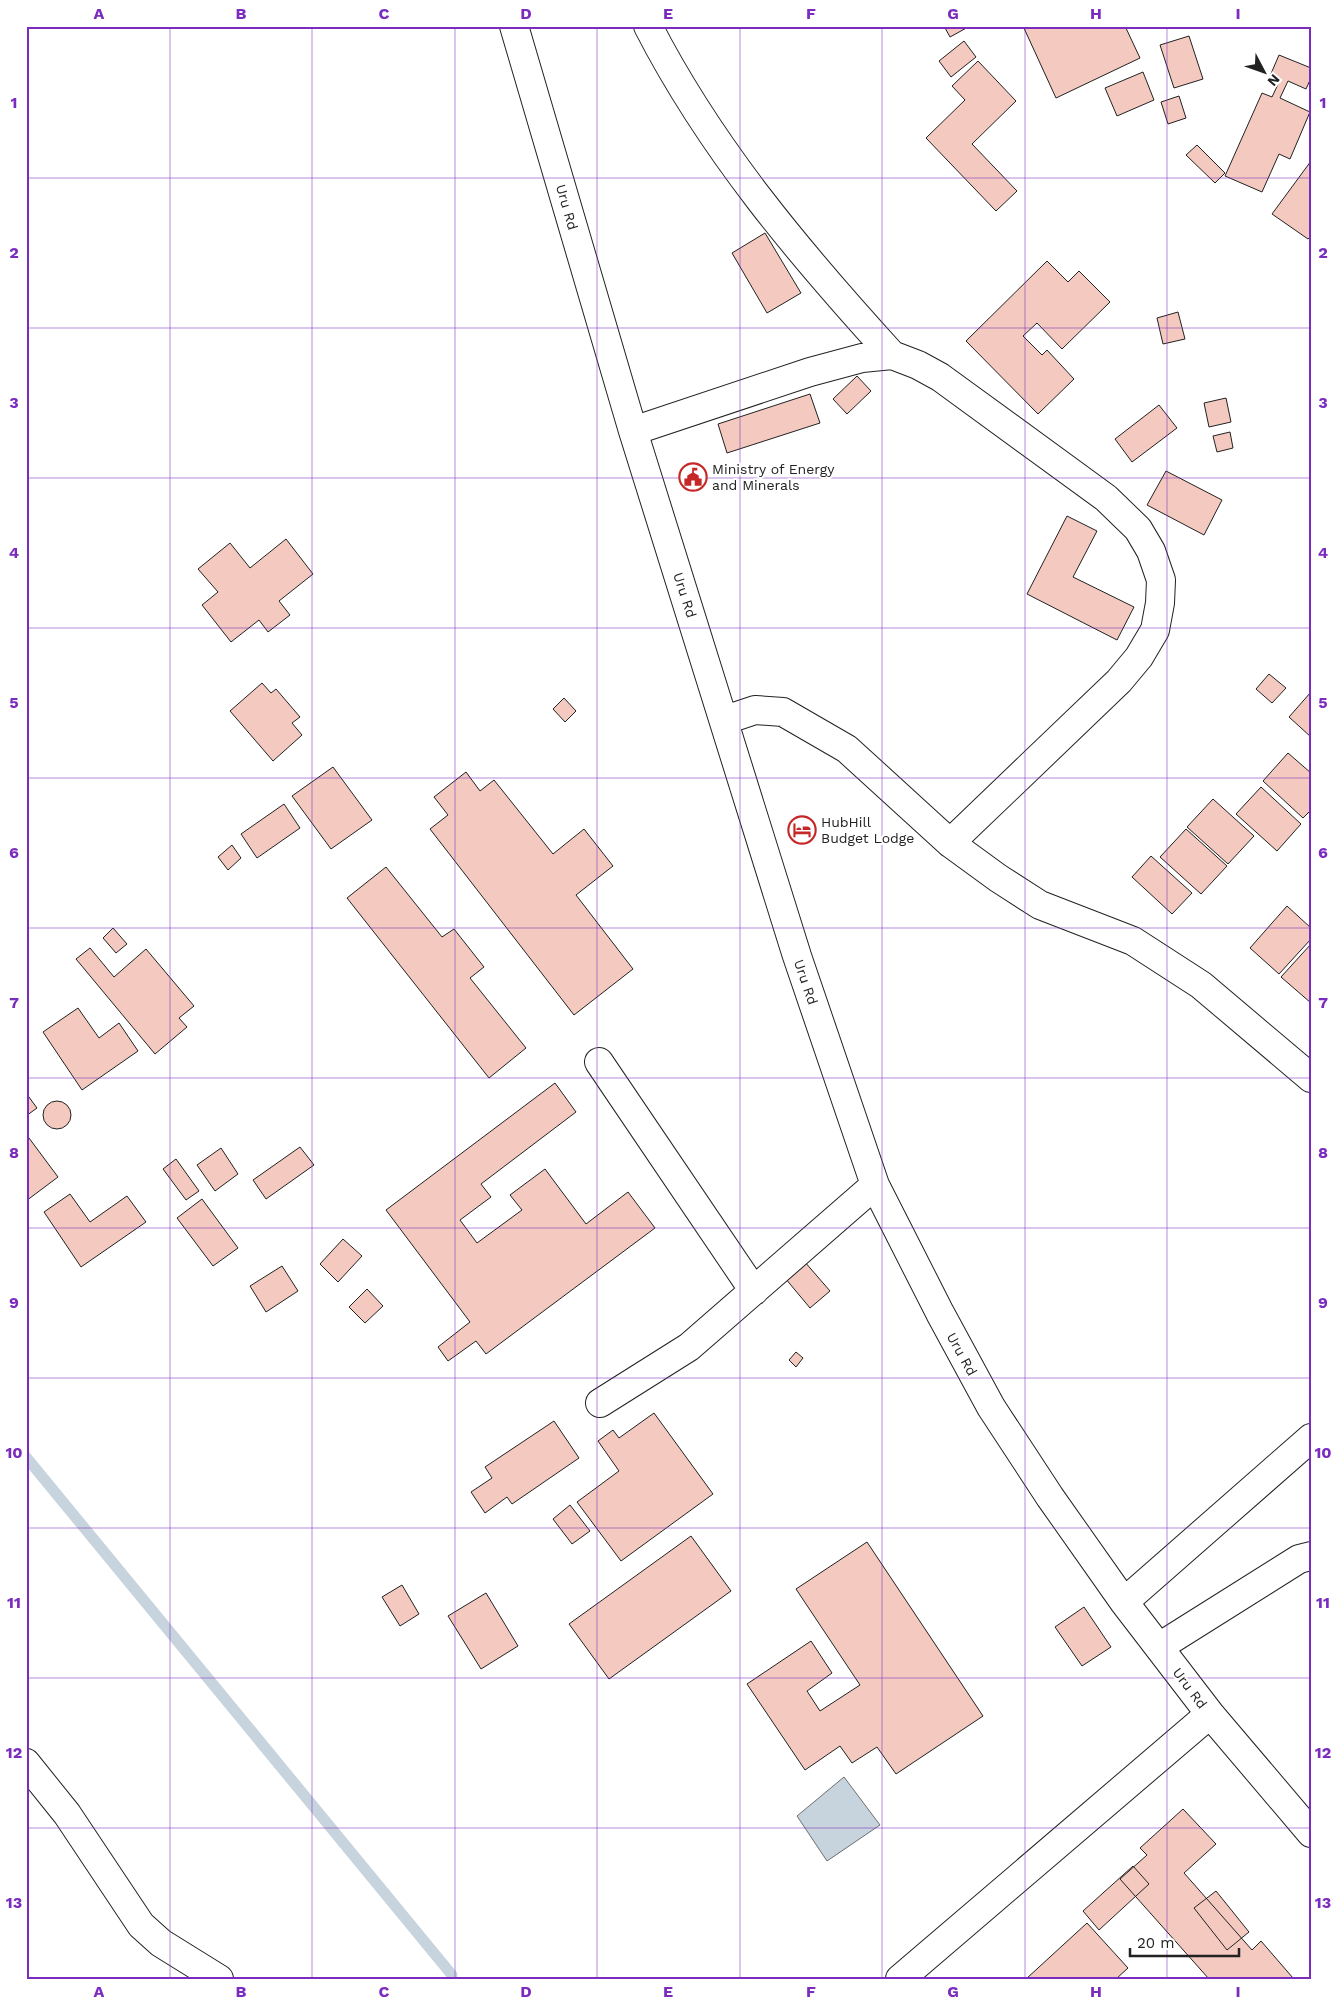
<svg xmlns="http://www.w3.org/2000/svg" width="1337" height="2005" viewBox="0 0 1337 2005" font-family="'Work Sans',sans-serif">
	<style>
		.water { fill: #c7d3dd; stroke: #6f6f6f }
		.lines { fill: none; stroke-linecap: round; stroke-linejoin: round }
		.stream { stroke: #c7d3dd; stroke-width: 11 }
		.building { fill: #f3c9c0; stroke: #222 }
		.minor-casing { stroke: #222; stroke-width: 30 }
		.minor { stroke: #fff; stroke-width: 28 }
		.grid { fill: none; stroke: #7b2cbf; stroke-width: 1; stroke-opacity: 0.55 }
		.labels { text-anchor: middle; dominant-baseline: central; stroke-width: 4; stroke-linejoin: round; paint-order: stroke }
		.street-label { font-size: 14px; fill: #222; stroke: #fff }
		.poi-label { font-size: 14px; fill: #222; stroke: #fff; text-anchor: start }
		.neatline { fill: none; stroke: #7b2cbf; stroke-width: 2 }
		.grid-label { font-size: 16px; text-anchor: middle; font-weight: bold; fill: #7b2cbf }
	</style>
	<rect width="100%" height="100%" fill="#fff"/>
	<!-- water -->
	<path class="water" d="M844 1777 880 1825 827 1861 797 1816Z"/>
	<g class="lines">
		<!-- stream -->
		<path class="stream" d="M26 1457 452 1975"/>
	</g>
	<!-- building -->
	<path class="building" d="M944 26H970L950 37Z
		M1023 26H1125L1140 58 1056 98Z
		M1189 36 1203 79 1174 88 1160 45Z
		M964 41 976 57 951 77 939 61Z
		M1279 55 1311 68V78L1306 89 1288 81 1280 98 1310 112 1290 159 1279 154 1262 192 1225 176 1262 93 1272 97 1280 80 1270 76Z
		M978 61 1016 101 972 144 1017 191 996 211 926 138 965 100 952 86Z
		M1143 72 1154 100 1117 116 1105 88Z
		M1179 96 1186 118 1168 124 1161 102Z
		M1197 145 1225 173 1215 183 1186 155Z
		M1311 161V236L1308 239 1272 214Z
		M765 233 801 293 767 313 732 253Z
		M1047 261 1068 282 1079 271 1110 302 1062 349 1037 323 1023 336 1042 355 1047 350 1074 379 1038 414 966 341Z
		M1178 312 1185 339 1163 344 1157 318Z
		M857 376 871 391 847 414 833 399Z
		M810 394 820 423 727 453 718 424Z
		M1226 398 1231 422 1209 427 1204 403Z
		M1159 405 1177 428 1132 462 1115 439Z
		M1230 432 1233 448 1217 452 1213 436Z
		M1166 471 1222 500 1204 535 1147 505Z
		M1067 516 1097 531 1073 577 1134 607 1117 640 1027 594Z
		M286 539 313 574 279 601 290 615 268 632 259 620 231 642 202 605 218 592 198 569 230 543 250 568Z
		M1269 674 1286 688 1272 703 1256 689Z
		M262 683 271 693 276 689 300 717 292 723 302 735 273 761 230 711Z
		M1311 692V737L1289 717Z
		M564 698 576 711 565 722 553 709Z
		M1288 753 1311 773V810L1303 818 1263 781Z
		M333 767 372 820 331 849 292 796Z
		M466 772 480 791 494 780 553 854 584 829 613 866 576 895 633 969 574 1015 430 829 448 815 434 797Z
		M1261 787 1301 824 1277 851 1236 814Z
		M1213 799 1254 836 1228 864 1187 827Z
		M284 804 300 828 257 858 241 834Z
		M1186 829 1227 866 1201 894 1160 857Z
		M232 845 241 858 228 870 218 857Z
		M1151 856 1192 893 1172 914 1132 877Z
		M386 867 442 937 454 929 484 967 470 978 526 1048 489 1078 347 898Z
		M1287 906 1311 928V939L1279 974 1250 948Z
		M113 928 127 944 116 953 103 938Z
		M1311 944V1003L1281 977Z
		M90 948 114 977 146 949 194 1006 179 1018 187 1027 155 1054 76 959Z
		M78 1008 99 1038 119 1023 138 1051 82 1090 43 1032Z
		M555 1083 576 1112 481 1184 491 1197 460 1220 477 1243 522 1210 510 1195 545 1169 586 1224 628 1192 655 1228 486 1354 476 1341 448 1361 438 1347 470 1322 386 1210Z
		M26 1093 37 1108 26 1116Z
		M43 1115a14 14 0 1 1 28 0a14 14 0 1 1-28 0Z
		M26 1134 58 1177 26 1201Z
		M300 1147 314 1165 266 1199 253 1180Z
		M221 1148 238 1174 215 1191 197 1165Z
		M176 1159 199 1191 186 1200 163 1169Z
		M70 1194 90 1222 127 1196 146 1222 81 1267 44 1212Z
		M202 1199 238 1248 213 1266 177 1218Z
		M343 1239 362 1256 338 1282 320 1264Z
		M804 1261 830 1291 810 1308 785 1278Z
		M282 1266 298 1291 266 1312 250 1286Z
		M367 1289 383 1306 365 1323 349 1307Z
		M796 1352 803 1358 796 1367 789 1360Z
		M654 1413 713 1494 621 1561 577 1502 619 1471 598 1441 613 1430 619 1438Z
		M554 1421 579 1458 512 1504 507 1497 485 1513 471 1492 492 1478 485 1467Z
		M570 1505 590 1531 572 1544 553 1519Z
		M691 1536 731 1591 609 1679 569 1624Z
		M867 1542 983 1716 896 1774 877 1747 852 1763 840 1746 805 1770 747 1684 811 1641 832 1673 807 1691 820 1711 860 1685 796 1589Z
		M402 1585 419 1614 400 1626 382 1597Z
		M486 1593 518 1646 481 1669 448 1616Z
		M1084 1607 1111 1647 1082 1666 1055 1627Z
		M1183 1809 1216 1844 1184 1873 1252 1950 1261 1941 1293 1978 1291 1979H1209L1120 1879 1147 1855 1140 1848Z
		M1133 1866 1149 1884 1099 1930 1083 1911Z
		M1216 1891 1249 1932 1227 1950 1194 1908Z
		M1087 1923 1128 1968 1116 1979H1026Z"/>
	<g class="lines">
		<!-- minor casing -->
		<g class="minor-casing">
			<path id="minor" d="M514 26 633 431 797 956 875 1185 940 1313 991 1407 1050 1497 1124 1602 1210 1714 1311 1833
				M648 26C711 149 800 254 892 355
				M633 431 810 372 862 358 892 355 918 365 940 377 1106 498 1138 529 1151 551 1161 580 1160 603 1155 630 1139 657 1119 681 950 843
				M725 720 755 710 783 712 847 749 950 843 998 878 1040 905 1133 941 1201 985 1311 1078
				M599 1062 754 1291
				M600 1403 689 1347 875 1185
				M1124 1602 1311 1438
				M1159 1647 1299 1559 1311 1556
				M26 1763 67 1814 141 1925 161 1943 219 1979
				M900 1979 1210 1714"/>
		</g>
		<!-- minor -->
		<use href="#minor" class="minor"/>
	</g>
	<!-- grid -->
	<path class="grid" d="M170 26V1979M312 26V1979M455 26V1979M597 26V1979M740 26V1979M882 26V1979M1025 26V1979M1167 26V1979M26 178H1311M26 328H1311M26 478H1311M26 628H1311M26 778H1311M26 928H1311M26 1078H1311M26 1228H1311M26 1378H1311M26 1528H1311M26 1678H1311M26 1828H1311"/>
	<!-- icons -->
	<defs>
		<g id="civic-ring" transform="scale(1.4375)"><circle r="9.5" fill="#fff" stroke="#c62828" stroke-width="1.5"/><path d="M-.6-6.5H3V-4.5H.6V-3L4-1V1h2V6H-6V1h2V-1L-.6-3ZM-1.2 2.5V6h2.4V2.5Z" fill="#c62828"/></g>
		<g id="hotel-ring" transform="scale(1.4375)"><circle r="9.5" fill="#fff" stroke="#c62828" stroke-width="1.5"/><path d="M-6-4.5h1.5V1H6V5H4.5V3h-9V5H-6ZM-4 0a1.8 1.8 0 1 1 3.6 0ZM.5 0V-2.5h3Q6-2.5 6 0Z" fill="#c62828"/></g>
	</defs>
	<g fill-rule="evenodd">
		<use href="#civic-ring" x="693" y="477"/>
		<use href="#hotel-ring" x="802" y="830"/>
	</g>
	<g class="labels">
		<!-- street labels -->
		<g class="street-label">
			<text transform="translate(567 207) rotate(74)">Uru Rd</text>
			<text transform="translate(685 595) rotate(72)">Uru Rd</text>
			<text transform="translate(806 982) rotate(71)">Uru Rd</text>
			<text transform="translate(962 1354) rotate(61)">Uru Rd</text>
			<text transform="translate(1190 1688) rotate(53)">Uru Rd</text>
		</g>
		<!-- poi labels -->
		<g class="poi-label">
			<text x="712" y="469">Ministry of Energy<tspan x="712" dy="16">and Minerals</tspan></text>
			<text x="821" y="822">HubHill<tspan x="821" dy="16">Budget Lodge</tspan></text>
		</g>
	</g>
	<!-- border -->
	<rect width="1337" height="2005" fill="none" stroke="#ffffff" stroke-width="55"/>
	<!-- north arrow -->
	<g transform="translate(1264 72) rotate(131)" stroke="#ffffff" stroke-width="4" paint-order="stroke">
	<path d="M0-4L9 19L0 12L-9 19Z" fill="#222222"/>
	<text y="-8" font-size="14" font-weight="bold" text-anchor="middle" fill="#222222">N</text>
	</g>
	<!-- scale -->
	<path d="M1130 1948v8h109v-8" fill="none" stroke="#222222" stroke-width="2.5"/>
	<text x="1137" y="1948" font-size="15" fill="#222222" stroke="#ffffff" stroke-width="4" paint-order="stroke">20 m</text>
	<rect x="28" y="28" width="1282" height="1950" class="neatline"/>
	<g class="grid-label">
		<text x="99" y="19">A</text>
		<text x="241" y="19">B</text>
		<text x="384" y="19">C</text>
		<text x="526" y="19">D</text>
		<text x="668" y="19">E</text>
		<text x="811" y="19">F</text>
		<text x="953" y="19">G</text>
		<text x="1096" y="19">H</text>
		<text x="1238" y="19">I</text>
		<text x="14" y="108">1</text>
		<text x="1323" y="108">1</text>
		<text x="14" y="258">2</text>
		<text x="1323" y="258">2</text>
		<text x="14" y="408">3</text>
		<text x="1323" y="408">3</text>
		<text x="14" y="558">4</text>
		<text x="1323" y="558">4</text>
		<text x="14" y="708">5</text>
		<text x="1323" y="708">5</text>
		<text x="14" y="858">6</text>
		<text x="1323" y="858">6</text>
		<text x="14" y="1008">7</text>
		<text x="1323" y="1008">7</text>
		<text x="14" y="1158">8</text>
		<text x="1323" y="1158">8</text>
		<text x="14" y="1308">9</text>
		<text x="1323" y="1308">9</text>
		<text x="14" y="1458">10</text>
		<text x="1323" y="1458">10</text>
		<text x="14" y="1608">11</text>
		<text x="1323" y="1608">11</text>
		<text x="14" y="1758">12</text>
		<text x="1323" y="1758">12</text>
		<text x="14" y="1908">13</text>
		<text x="1323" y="1908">13</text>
		<text x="99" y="1997">A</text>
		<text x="241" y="1997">B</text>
		<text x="384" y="1997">C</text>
		<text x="526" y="1997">D</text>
		<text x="668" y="1997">E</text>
		<text x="811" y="1997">F</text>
		<text x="953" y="1997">G</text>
		<text x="1096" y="1997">H</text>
		<text x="1238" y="1997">I</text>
	</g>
</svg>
